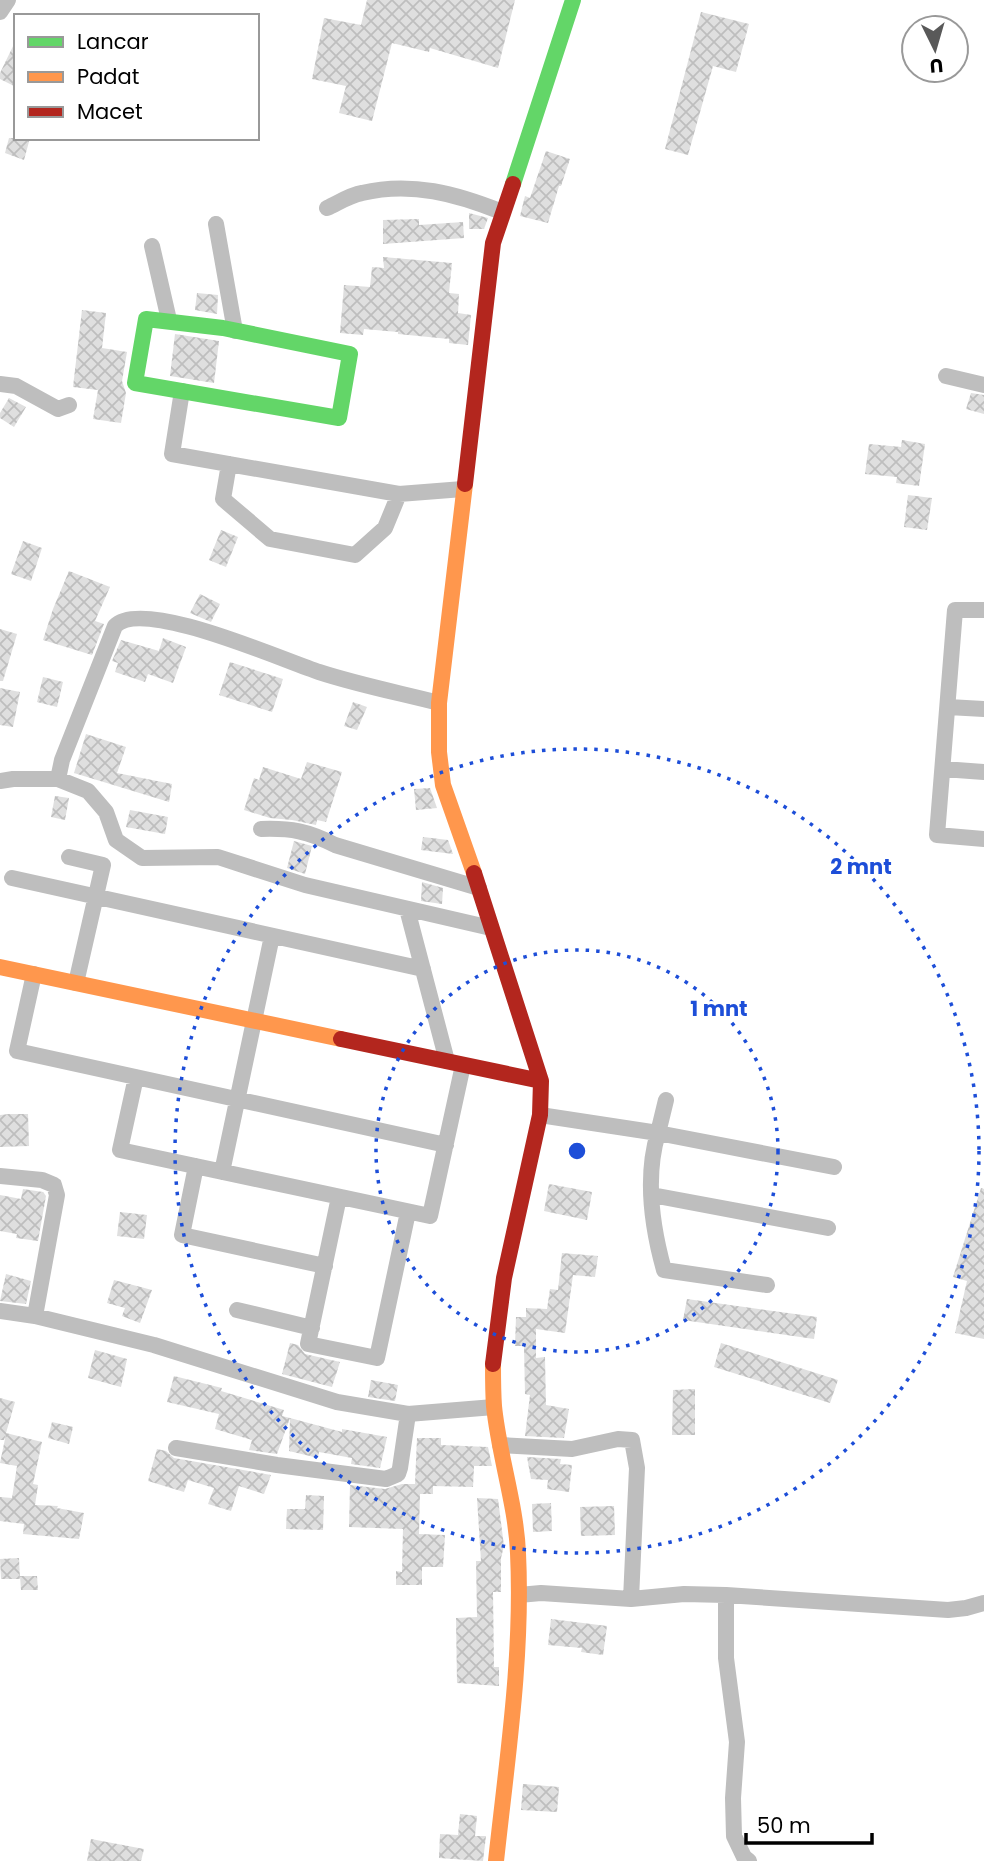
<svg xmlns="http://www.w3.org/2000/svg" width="984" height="1861" viewBox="0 0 984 1861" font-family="Poppins,sans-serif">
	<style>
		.building { fill: url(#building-cross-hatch) }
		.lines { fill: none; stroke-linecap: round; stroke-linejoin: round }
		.street { stroke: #bebebe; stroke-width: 16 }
		.fast { stroke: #63d668; stroke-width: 16 }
		.slow { stroke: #ff974d; stroke-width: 16 }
		.jam { stroke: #b3261e; stroke-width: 16 }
		.ring { fill: none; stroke: #1d4ed8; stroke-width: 3.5; stroke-dasharray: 3.5 7 }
		.centre { fill: #1d4ed8; stroke: #fff; stroke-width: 3.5 }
		.ring-label { font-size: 21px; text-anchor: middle; font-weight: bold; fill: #1d4ed8; stroke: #fff; stroke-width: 6; stroke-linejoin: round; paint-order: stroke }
	</style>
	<defs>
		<pattern id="building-cross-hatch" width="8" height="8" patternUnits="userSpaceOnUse" patternTransform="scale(1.75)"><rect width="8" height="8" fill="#dfdfdf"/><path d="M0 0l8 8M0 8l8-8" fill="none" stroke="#bebebe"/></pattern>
	</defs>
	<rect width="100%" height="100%" fill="#fff"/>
	<!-- building -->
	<path class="building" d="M367 0H515L498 68 430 48 429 52 392 43 372 121 339 113 346 86 312 79 324 18 361 25Z
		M701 12 749 24 736 72 713 66 688 155 665 149Z
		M16 40V87L0 79V73Z
		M9 138H30L24 160 5 153Z
		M546 151 570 159 561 186H559L548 223 520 216 525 196 530 198Z
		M469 213 488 218 484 229H469Z
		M419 219V225L463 222 464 238 383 244V220Z
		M383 257 452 263 449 293 459 294 458 313 471 315 468 345 449 343V339L398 334V332L364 329 363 335 340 333 344 285 370 287 372 267 384 268Z
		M197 293 218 295 217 314 195 310Z
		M82 310 106 313 102 348 127 352 122 381 126 393 121 423 93 419 98 390 73 387Z
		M175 334 219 341 214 383 170 376Z
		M971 393 984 395V414L966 409Z
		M9 398 26 407 14 427 0 418V413Z
		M902 440 925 444 919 486 896 483 897 477 865 474 869 444 901 447Z
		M908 495 932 498 927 530 904 527Z
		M221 530 238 537 226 567 209 560Z
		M23 541 42 548 31 581 11 574Z
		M69 571 110 587 95 621 104 624 92 655 43 640 53 609Z
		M200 594 220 604 211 622 190 613Z
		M0 629 17 634 3 681H0Z
		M163 638 186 647 173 683 148 674 145 682 115 672 118 663 112 661 121 640 159 651Z
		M230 662 283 679 272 712 219 695Z
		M43 677 63 682 57 707 37 702Z
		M0 688 20 692 13 727 0 725Z
		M353 702 367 707 357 730 344 726Z
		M86 734 126 747 117 773 172 784 169 802 74 773Z
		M307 762 342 772 326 822 317 820 316 825 292 820 270 818 244 810 254 778 259 780 263 767 301 779Z
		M430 788 437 808 416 810 414 789Z
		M55 796 69 798 65 820 51 817Z
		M130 810 168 817 165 834 126 827Z
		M423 837 448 840 453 854 421 850Z
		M294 841 312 846 305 874 287 868Z
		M422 882 443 888 442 904 421 901Z
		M9 1114H28L29 1146 0 1147V1115Z
		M549 1184 592 1192 587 1220 544 1211Z
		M981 1188 984 1189V1339L955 1333 967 1281 953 1277Z
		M23 1189 43 1192 46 1196 38 1241 16 1238 17 1234 0 1231V1195L21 1199Z
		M120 1212 147 1215 144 1239 117 1236Z
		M562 1253 598 1256 595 1277 573 1275 565 1333 536 1329V1358L545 1357 546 1405 569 1409 564 1438 525 1436 530 1395 525 1394 524 1346H515L516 1317H526V1308L547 1309 550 1289 558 1290Z
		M6 1274 31 1281 26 1304 0 1301Z
		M114 1280 152 1290 140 1323 122 1316 125 1308 107 1303Z
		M687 1299 817 1317 814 1339 683 1320Z
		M290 1343 298 1345 305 1354 340 1362 332 1387 282 1374Z
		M721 1343 838 1380 830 1403 714 1367Z
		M95 1350 127 1359 121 1387 88 1378Z
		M174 1376 222 1388 221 1391 284 1410 282 1416 290 1418 277 1454 249 1450 252 1440 215 1429 219 1414 167 1402Z
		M371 1380 398 1385 395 1401 368 1397Z
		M695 1389V1435H672L673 1390Z
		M0 1398 15 1402 6 1433 42 1442 33 1484 38 1485 35 1505 58 1506 57 1508 84 1513 79 1539 23 1534 24 1524 0 1521V1497L12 1498 17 1466 0 1463 6 1434 4 1440H0Z
		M290 1418 342 1432V1429L387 1437 380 1468 351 1464 352 1458 319 1452 318 1458 289 1451Z
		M52 1422 73 1427 69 1444 48 1438Z
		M417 1438H441V1445L488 1447 492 1466H474L473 1487 433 1486V1494H420L419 1534 445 1535 443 1567H422V1585H396V1571L402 1572 403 1529 349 1527 350 1485 385 1489 402 1484H415Z
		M157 1449 166 1451 174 1458 271 1475 264 1494 239 1486 231 1511 208 1504 214 1488 188 1480 184 1492 148 1481Z
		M527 1457 561 1459 560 1464 572 1465 569 1492 547 1489 548 1480 531 1479Z
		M306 1495 324 1496 323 1530 286 1529 287 1509H305Z
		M477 1498 498 1499 504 1546 501 1558V1592H493L494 1667H499V1686L457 1683 456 1618 477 1617 476 1561H481Z
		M551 1503 552 1531 533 1532 532 1504Z
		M614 1506 615 1535 581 1536 580 1507Z
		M19 1558 20 1579H1L0 1559Z
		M20 1576H37L38 1590H21Z
		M551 1619 607 1626 603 1655 581 1652 582 1648 548 1645Z
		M523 1784 559 1787 557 1812 521 1810Z
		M460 1814 477 1816 475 1836H486L483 1861 439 1858 440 1834 458 1835Z
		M91 1839 144 1849 141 1861H87Z"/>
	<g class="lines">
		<!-- street -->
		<path class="street" d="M0 12 8 0
			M327 208C338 203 350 195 362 193 411 181 457 194 502 212
			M216 224 235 331
			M152 246 169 320
			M946 376 984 385
			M0 384 16 386 58 409 69 405
			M182 391 172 454 399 494 463 489
			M229 464 223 499 270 539 355 555 385 528 399 494
			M984 610H955L937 835 984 839
			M948 707 984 709
			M943 769 984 772
			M58 779 62 760 115 626C143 597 284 661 319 672 359 685 400 693 439 703
			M0 781 13 779H58L88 791 106 812 116 840 142 858 218 857 305 885 491 928
			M261 829C291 828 308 831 335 845L479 888
			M69 857 103 865 76 983
			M12 878 423 969
			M407 909 447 1061
			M34 974 17 1051 446 1145
			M136 1077 120 1150 430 1216 463 1065
			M666 1100 658 1133 834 1167
			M540 1115 658 1133C645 1176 652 1227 664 1270L767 1285
			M196 1166 182 1235 325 1266
			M222 1172 272 936
			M0 1176 42 1180 54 1185 57 1195 35 1316
			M652 1195 828 1228
			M339 1197 308 1344 377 1358 408 1212
			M237 1310 312 1328
			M0 1311 35 1316 154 1345 337 1402 408 1414
			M500 1445 572 1449 618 1439 632 1440 637 1468 631 1599
			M176 1448 277 1465 386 1479 398 1474 400 1468 408 1414 494 1407
			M519 1595 541 1593 631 1599 684 1594 726 1595 948 1610 966 1608 984 1603
			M726 1595V1658L737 1742 733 1798 734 1836 744 1857 749 1861"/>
		<!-- fast -->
		<path class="fast" d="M513 184 573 0
			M146 319 223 328 350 354 339 418 135 383Z"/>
		<!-- slow -->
		<path class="slow" d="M465 484 439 703V752L443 785 474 873
			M0 967 341 1039
			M493 1364C493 1378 493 1392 494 1406 499 1456 516 1504 518 1553 523 1656 507 1759 496 1861"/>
		<!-- jam -->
		<path class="jam" d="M465 484 493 243 513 184
			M474 873 541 1081 540 1115 504 1278 493 1364
			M341 1039 541 1081"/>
	</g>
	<!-- distance rings -->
	<g class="ring">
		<circle cx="577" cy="1151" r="201"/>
		<circle cx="577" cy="1151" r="402"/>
	</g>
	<circle cx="577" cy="1151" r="10" class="centre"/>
	<g class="ring-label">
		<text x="861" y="874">2 mnt</text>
		<text x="719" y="1016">1 mnt</text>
	</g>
	<!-- legend -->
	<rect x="14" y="14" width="245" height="126" fill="#ffffff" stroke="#999999" stroke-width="2"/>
	<rect x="28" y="37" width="35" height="10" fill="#63d668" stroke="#999999" stroke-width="2"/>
	<text x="77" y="49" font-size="21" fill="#000000">Lancar</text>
	<rect x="28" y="72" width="35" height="10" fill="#ff974d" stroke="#999999" stroke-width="2"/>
	<text x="77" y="84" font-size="21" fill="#000000">Padat</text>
	<rect x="28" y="107" width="35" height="10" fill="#b3261e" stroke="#999999" stroke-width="2"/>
	<text x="77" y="119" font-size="21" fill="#000000">Macet</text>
	<!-- north arrow -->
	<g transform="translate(935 49) rotate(175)"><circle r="33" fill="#ffffff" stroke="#999999" stroke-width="2"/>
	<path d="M0-5L12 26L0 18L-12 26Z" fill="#595959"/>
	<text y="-10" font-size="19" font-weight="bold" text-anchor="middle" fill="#000000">U</text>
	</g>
	<!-- scale -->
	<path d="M746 1833v10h126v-10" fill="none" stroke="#000000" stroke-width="3.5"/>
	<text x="757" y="1833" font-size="21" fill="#000000" stroke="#ffffff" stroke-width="5" paint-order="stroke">50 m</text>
</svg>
